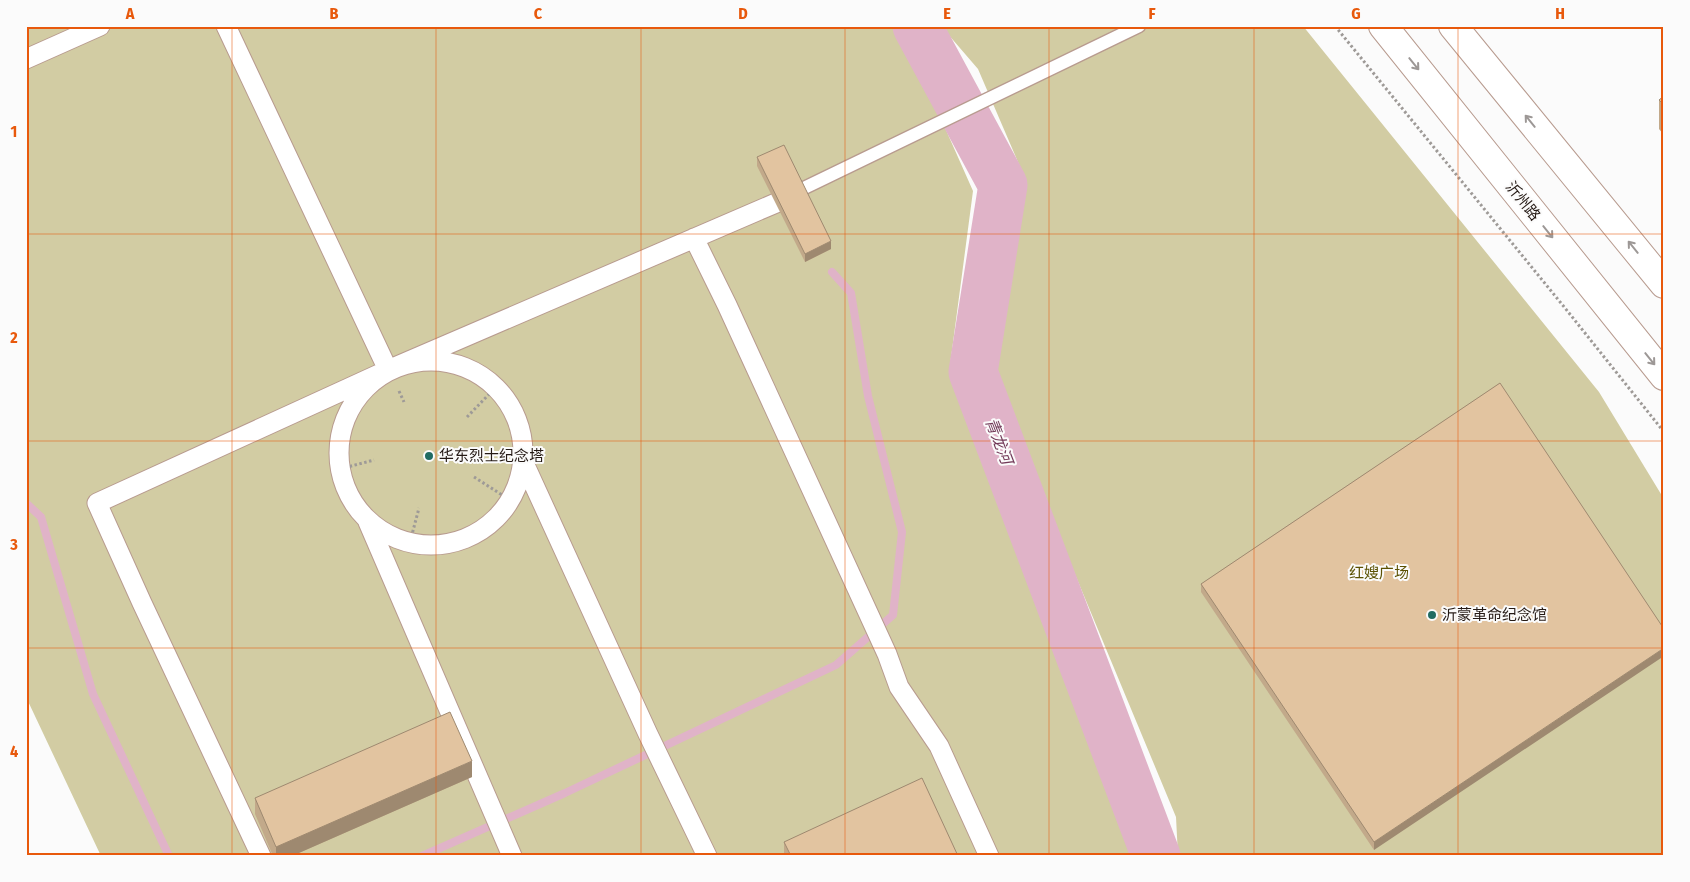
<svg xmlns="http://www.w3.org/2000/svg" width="1690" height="882" viewBox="0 0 1690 882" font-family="'Fira Sans Condensed','Noto Sans SC',sans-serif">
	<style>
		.green { fill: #d2cca3 }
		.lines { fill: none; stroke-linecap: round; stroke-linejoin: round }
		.stream { stroke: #e0b3c8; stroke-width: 8 }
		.river { stroke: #e0b3c8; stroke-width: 49 }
		.service-casing { stroke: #b89b8f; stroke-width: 15 }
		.pedestrian-casing { stroke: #b89b8f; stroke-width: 21 }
		.primary-casing { stroke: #b89b8f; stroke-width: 30 }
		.path { stroke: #9e9a97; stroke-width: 3; stroke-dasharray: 2.5 2.5; stroke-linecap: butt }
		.service { stroke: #fff; stroke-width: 12 }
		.pedestrian { stroke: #fff; stroke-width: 19 }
		.primary { stroke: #fff; stroke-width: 28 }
		.wall { fill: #c2a98a }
		.shaded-wall { fill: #9e8970 }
		.building { fill: #e2c4a0; stroke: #9e8970 }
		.oneway { stroke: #9d9896 }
		.grid { fill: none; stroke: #e8590c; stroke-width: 1; stroke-opacity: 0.55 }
		.poi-dot { fill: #216b62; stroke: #fbfbfb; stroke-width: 2 }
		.labels { text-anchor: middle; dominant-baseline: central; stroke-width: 4; stroke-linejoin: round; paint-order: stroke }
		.street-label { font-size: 15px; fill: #251a15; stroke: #fbfbfb }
		.poi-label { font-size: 15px; fill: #251a15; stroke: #fbfbfb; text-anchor: start }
		.park-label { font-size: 15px; fill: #5b5102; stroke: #fbfbfb }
		.water-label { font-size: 16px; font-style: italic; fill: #723958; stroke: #fbfbfb }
		.neatline { fill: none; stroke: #e8590c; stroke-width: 2 }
		.grid-label { font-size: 16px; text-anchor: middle; font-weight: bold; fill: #e8590c }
	</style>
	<rect width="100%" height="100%" fill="#fbfbfb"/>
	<!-- green -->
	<path class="green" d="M26 26H892L930 94 973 191 949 373 1131 848V856H101L26 697Z
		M944 26H1303L1599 392 1664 499V856H1178L1176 817 990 370 1027 183 978 69 947 33Z"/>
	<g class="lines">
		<!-- stream -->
		<path class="stream" d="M26 503 41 517 93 694 169 856
			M422 856 565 793 836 665 893 615 902 532 868 396 851 293 832 272"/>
		<!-- river -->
		<path class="river" d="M917 26 1003 185 973 372 1156 856"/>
		<!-- service casing -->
		<g class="service-casing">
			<path id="service" d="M802 189 1139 26"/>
		</g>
		<!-- pedestrian casing -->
		<g class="pedestrian-casing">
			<path id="pedestrian" d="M226 26 388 370
				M26 59 100 26
				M694 238 727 305 887 654 899 687 939 746 989 856
				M339 453a92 92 0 1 1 184 0a92 92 0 1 1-184 0Z
				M524 463 648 734 707 856
				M368 522 512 856
				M261 856 142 603 97 503 388 370 776 203 798 191"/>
		</g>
		<!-- primary casing -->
		<g class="primary-casing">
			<path id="primary" d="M1383 26 1664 376
				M1453 26 1664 284"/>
		</g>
		<!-- path -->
		<path class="path" d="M1335 26 1565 308 1664 432
			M399 391 404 402
			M467 417 497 386
			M340 469 374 460
			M474 477 510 500
			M410 542 419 508"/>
		<!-- service -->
		<use href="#service" class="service"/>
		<!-- pedestrian -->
		<use href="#pedestrian" class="pedestrian"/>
		<!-- primary -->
		<use href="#primary" class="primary"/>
	</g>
	<!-- wall -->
	<path class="wall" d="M1664 96V135L1659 129V100Z
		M757 157 831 249 805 262 757 166Z
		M1500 383 1374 850 1201 592V584Z
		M472 777 292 856H273L255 814V798Z
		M784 842 958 856H784Z"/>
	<!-- shaded-wall -->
	<path class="shaded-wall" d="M831 241V249L805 262V254Z
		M1664 648V656L1374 850V842Z
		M472 761V777L292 856H276V847Z"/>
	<!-- building -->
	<path class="building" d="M1664 96V105L1659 100Z
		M784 145 831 241 805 254 757 157Z
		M1500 383 1664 629V648L1374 842 1201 584Z
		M450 712 472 761 276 847 255 798Z
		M922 778 958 856H791L784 842Z"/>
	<!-- one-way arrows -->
	<defs><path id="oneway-shaft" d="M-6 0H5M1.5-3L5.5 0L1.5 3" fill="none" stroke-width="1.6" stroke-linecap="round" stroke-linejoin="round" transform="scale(1.25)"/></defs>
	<g class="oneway">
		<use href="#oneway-shaft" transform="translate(1414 64) rotate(51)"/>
		<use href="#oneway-shaft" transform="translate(1530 121) rotate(-129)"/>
		<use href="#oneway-shaft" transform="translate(1548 232) rotate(51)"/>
		<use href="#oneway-shaft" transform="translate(1633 247) rotate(-129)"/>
		<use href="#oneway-shaft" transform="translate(1650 359) rotate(51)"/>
	</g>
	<!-- grid -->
	<path class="grid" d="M232 26V856M436 26V856M641 26V856M845 26V856M1049 26V856M1254 26V856M1458 26V856M26 234H1664M26 441H1664M26 648H1664"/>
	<!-- markers -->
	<g class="poi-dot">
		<circle cx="429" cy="456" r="5"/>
		<circle cx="1432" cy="615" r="5"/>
	</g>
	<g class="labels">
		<!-- street labels -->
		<g class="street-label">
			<text transform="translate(1523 201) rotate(51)">沂州路</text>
		</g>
		<!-- poi labels -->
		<g class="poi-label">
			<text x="439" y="456">华东烈士纪念塔</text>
			<text x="1442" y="615">沂蒙革命纪念馆</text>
		</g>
		<!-- park labels -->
		<g class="park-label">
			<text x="1379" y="573">红嫂广场</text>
		</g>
		<!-- water labels -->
		<g class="water-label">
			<text transform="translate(999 441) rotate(69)">青龙河</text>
		</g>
	</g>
	<!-- border -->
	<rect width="1690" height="882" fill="none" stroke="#fbfbfb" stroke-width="55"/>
	<rect x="28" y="28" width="1634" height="826" class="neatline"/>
	<g class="grid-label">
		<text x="130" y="19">A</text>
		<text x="334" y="19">B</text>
		<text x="538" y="19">C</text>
		<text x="743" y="19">D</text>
		<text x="947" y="19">E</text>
		<text x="1152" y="19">F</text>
		<text x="1356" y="19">G</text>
		<text x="1560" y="19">H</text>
		<text x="14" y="137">1</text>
		<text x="14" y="343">2</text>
		<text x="14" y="550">3</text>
		<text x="14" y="757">4</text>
	</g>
</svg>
